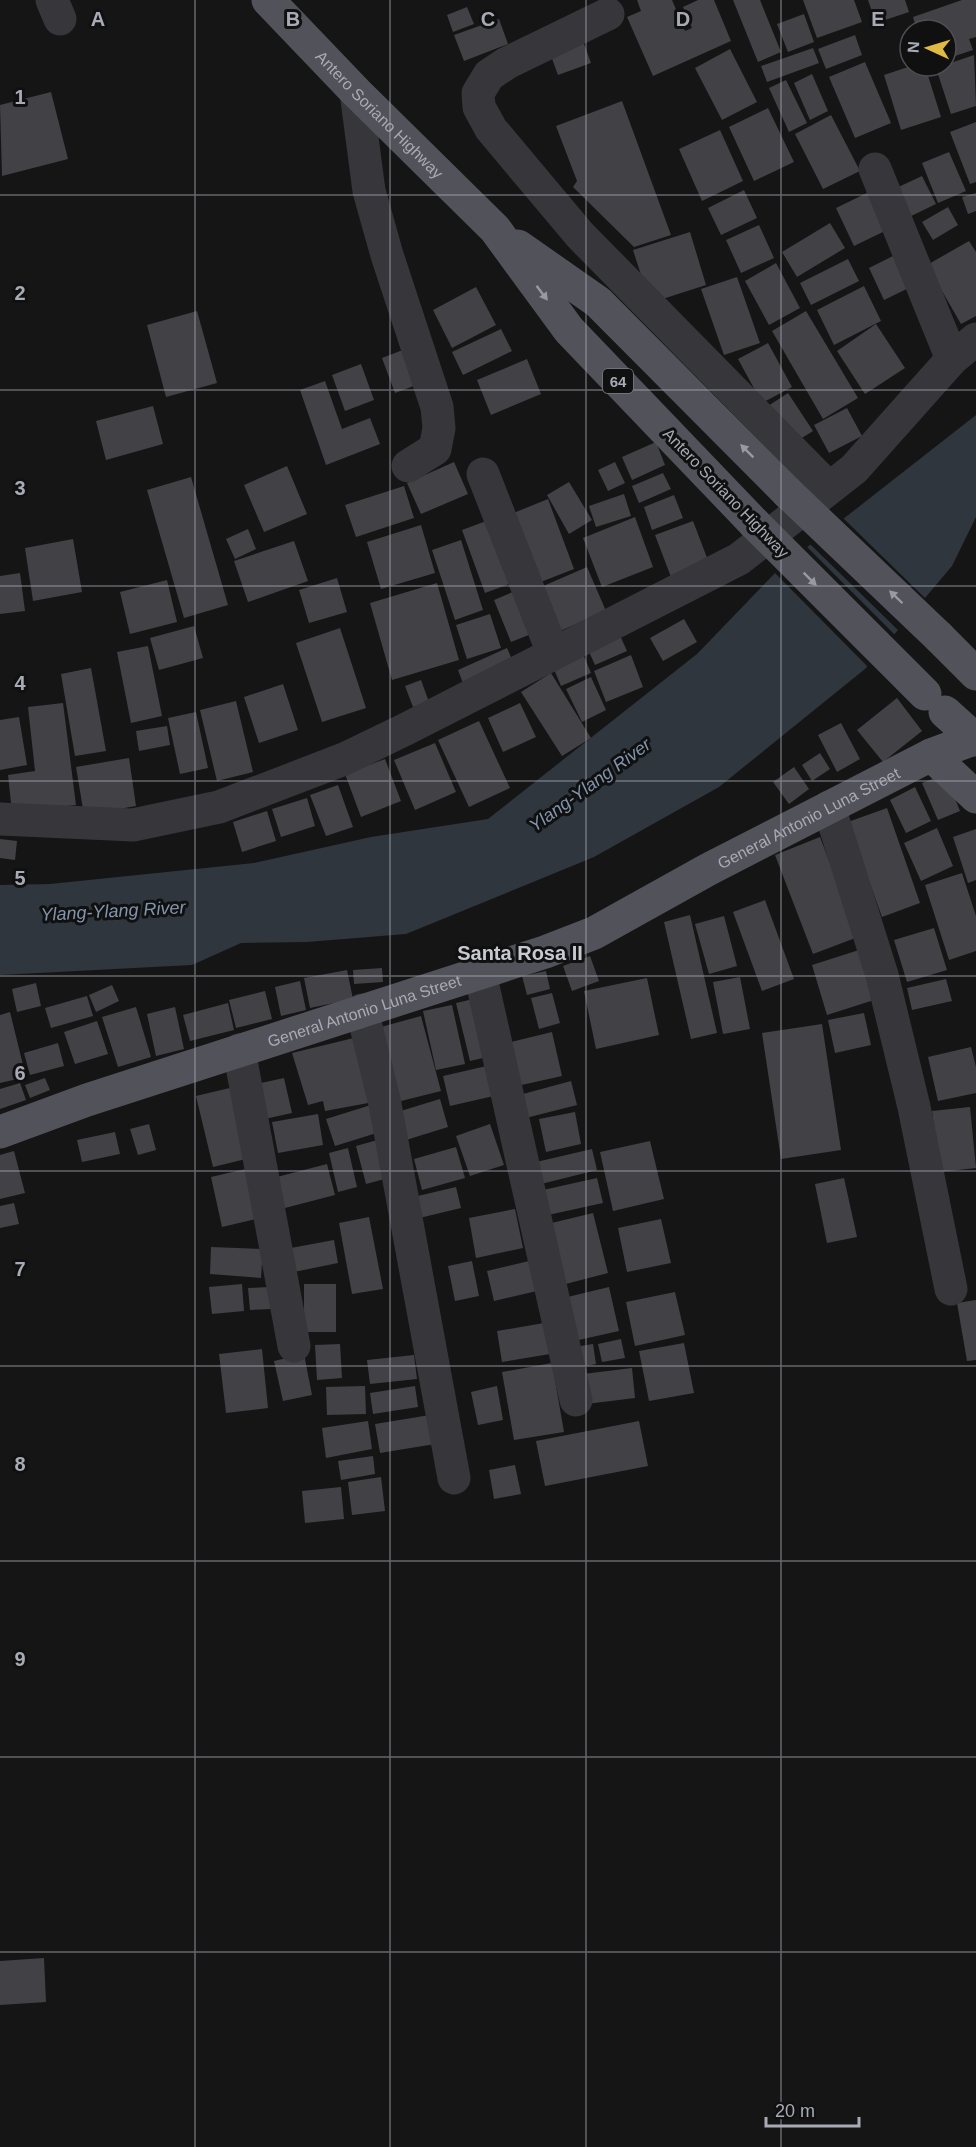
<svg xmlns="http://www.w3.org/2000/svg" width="976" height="2147" viewBox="0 0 976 2147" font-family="Arial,sans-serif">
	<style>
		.water { fill: #2f363e }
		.pier { fill: #151516 }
		.building { fill: #424246 }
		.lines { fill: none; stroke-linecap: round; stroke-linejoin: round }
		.minor { stroke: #36363b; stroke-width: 33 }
		.major { stroke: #52535a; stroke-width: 33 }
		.major-bridge { stroke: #52535a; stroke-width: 33 }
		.oneway { fill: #9799a3 }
		.grid { fill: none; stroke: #a8abb5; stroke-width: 1.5; stroke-opacity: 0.55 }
		.labels { text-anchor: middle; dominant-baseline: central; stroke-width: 6; stroke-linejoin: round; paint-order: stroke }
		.shield { fill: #101011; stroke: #7a7c84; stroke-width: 1.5 }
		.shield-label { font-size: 15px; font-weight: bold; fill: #a8abb5 }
		.street-label { font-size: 16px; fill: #a8abb5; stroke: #101011 }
		.water-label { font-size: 18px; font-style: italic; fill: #8295ad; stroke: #101011 }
		.quarter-label { font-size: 20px; font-weight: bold; fill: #c8cad2; stroke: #101011 }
		.grid-label { font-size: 20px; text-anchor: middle; font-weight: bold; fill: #a8abb5; stroke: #101011; stroke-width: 6; stroke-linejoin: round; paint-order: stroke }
	</style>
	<rect width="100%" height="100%" fill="#151516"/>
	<!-- water -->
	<path class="water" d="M976 415V517L952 566 865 669 719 787 594 857 406 934 307 942 241 943 192 965 0 975V885L50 884 254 863 371 837 488 819 697 654 778 570Z"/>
	<!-- pier -->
	<path class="pier" d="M842 517 927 600 900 632 809 543Z
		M805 545 896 636 869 668 773 571Z"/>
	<!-- building -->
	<path class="building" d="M637 0H672L685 31 692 28 683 7 698 0H714L731 41 653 76 627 17 641 11Z
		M733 0H760L781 52 758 62Z
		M803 0H854L862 22 817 38Z
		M868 0H905L909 12 876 23Z
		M962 0H976V37L969 39 973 50 946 59V30H917L913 17Z
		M467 7 474 24 453 32 447 15Z
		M804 14 814 42 788 52 777 24Z
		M499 19 508 44 464 61 454 35Z
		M580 33 591 63 558 75 547 45Z
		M855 35 862 55 826 69 818 49Z
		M813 48 819 63 767 82 761 66Z
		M730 49 757 102 722 120 695 68Z
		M974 55 976 106 951 114 936 68Z
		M865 62 891 123 855 138 829 77Z
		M911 66H925L941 117 901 130 884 75Z
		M812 74 828 111 810 120 794 83Z
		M786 80 807 123 789 132 769 88Z
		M51 92 68 159 2 176 0 105Z
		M622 101 671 235 634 247 573 187 577 181 556 126Z
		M768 108 794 162 754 181 729 127Z
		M831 115 860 171 823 189 795 134Z
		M976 122V182L970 184 950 132Z
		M720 130 743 181 702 201 679 149Z
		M949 152 966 191 938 203 922 163Z
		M922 176 936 204 905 219 892 190Z
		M744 190 757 218 721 235 708 208Z
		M869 192 887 230 854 246 836 208Z
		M976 193V211L968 214 962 197Z
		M948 207 958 225 933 240 922 222Z
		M830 223 845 248 797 277 782 252Z
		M759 225 774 258 741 273 726 240Z
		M690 232 706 285 650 303 633 250Z
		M969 241 976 252V316L961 324 927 265Z
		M901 252 917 284 884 300 869 268Z
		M848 259 859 281 811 305 800 283Z
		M776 263 800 308 769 325 745 281Z
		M737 277 760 343 724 355 701 289Z
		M864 286 881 321 834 345 817 310Z
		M476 287 496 325 452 348 433 310Z
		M197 311 217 383 166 397 147 325Z
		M806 311 858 398 823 419 772 331Z
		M876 324 905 368 865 394 837 351Z
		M501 329 512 351 463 375 452 352Z
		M768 343 792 387 762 403 738 359Z
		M413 346 427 381 395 393 382 358Z
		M527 359 541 394 491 415 477 380Z
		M361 364 374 400 345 411 332 375Z
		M325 381 342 429 370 418 380 444 326 465 300 390Z
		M788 393 813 431 789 446 765 408Z
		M153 406 163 444 106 460 96 421Z
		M847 408 862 436 829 453 814 425Z
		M656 442 665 465 632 480 622 457Z
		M454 462 468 494 421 514 407 483Z
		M615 462 625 483 608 491 598 470Z
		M287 466 307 514 264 532 244 485Z
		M663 473 671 489 639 503 632 486Z
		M191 477 228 605 184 618 147 490Z
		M569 482 592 520 569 534 547 495Z
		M404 486 414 518 356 537 345 505Z
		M624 494 631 516 596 527 589 506Z
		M674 495 683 518 652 530 644 507Z
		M548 499 574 569 533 585 506 516Z
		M497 517 520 580 485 593 462 530Z
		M635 517 653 567 602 587 583 538Z
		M693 521 709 563 671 577 655 535Z
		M421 525 435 573 381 589 367 542Z
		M248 529 256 549 235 559 226 539Z
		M73 539 82 592 33 601 25 548Z
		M461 540 483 610 455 620 432 550Z
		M294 541 308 581 248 602 234 561Z
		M587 567 606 611 560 631 541 587Z
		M20 573 25 611 0 614V576Z
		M337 578 347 612 309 623 299 590Z
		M167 580 177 622 130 634 120 592Z
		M437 583 459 660 392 680 370 603Z
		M522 588 539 631 511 642 494 600Z
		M490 614 501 648 467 659 456 625Z
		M684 619 697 642 663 661 650 638Z
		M194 626 203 658 159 670 150 638Z
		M340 628 366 708 322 722 296 643Z
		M618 631 627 651 595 665 586 645Z
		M148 646 162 716 131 723 117 652Z
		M507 648 514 664 464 686 458 670Z
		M583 654 591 673 561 686 553 667Z
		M631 655 643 687 606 702 594 671Z
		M91 668 106 751 75 756 61 674Z
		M551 673 591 738 562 756 521 692Z
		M591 677 606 710 582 722 566 689Z
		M421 680 429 702 413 707 405 686Z
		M283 684 298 730 259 743 244 697Z
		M897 698 922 731 883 762 857 730Z
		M236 701 253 772 217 781 200 710Z
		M63 703 76 805 12 812 8 775 35 771 28 707Z
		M520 703 536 737 503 752 488 718Z
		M196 712 208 768 180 774 168 718Z
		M19 717 27 765 0 770V720Z
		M479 721 510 788 469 807 438 740Z
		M841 723 860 759 837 772 818 735Z
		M167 726 170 745 139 751 136 731Z
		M435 743 456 792 415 810 394 760Z
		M820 753 830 769 812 781 802 765Z
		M129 758 136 806 84 815 76 767Z
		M385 759 401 801 361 817 345 774Z
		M794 767 809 789 789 804 773 782Z
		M945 774 960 811 938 820 922 783Z
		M338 785 353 827 326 836 310 795Z
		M915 787 931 821 906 833 890 800Z
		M307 798 315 826 281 837 272 809Z
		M887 808 920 903 882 917 848 822Z
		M267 811 276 841 242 852 233 822Z
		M937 828 953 866 921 881 904 843Z
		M976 829V880L968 883 953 837Z
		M820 837 858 937 813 954 775 855Z
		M0 839 17 841 15 860 0 858Z
		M962 873 976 916V951L949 960 925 885Z
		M765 900 794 979 762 991 733 912Z
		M690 915 717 1033 691 1039 664 922Z
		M724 916 737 966 709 974 695 924Z
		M934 928 947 970 907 982 894 940Z
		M859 950 874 1000 827 1015 812 965Z
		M590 956 599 981 572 991 563 966Z
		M382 968 383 982 354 984 353 970Z
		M347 970 353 999 310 1008 304 978Z
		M546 971 550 989 527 995 522 976Z
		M740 977 750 1029 723 1034 713 982Z
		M647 978 659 1035 596 1049 584 991Z
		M946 979 952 1001 912 1010 907 988Z
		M300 981 306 1010 281 1016 275 987Z
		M36 983 41 1006 17 1012 12 989Z
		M112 985 119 1001 96 1012 89 995Z
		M265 991 272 1019 236 1028 229 1000Z
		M552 993 560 1023 539 1029 531 998Z
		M87 996 93 1016 51 1028 45 1008Z
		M482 997 496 1055 470 1061 456 1003Z
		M228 1003 234 1030 190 1041 183 1015Z
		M452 1005 465 1064 436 1070 423 1011Z
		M136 1007 151 1057 118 1067 102 1017Z
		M175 1007 184 1049 156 1056 147 1014Z
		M10 1012 26 1077 0 1083V1015Z
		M864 1013 871 1045 835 1053 828 1020Z
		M421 1016 441 1091 389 1104 370 1030Z
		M97 1021 108 1054 75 1064 64 1032Z
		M822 1024 841 1150 781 1159 762 1033Z
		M552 1032 562 1076 517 1086 507 1043Z
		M366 1035 379 1101 325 1111 323 1101 308 1105 292 1053Z
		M58 1043 64 1066 30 1075 24 1053Z
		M971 1047 976 1067V1093L938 1101 928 1057Z
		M491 1065 498 1095 450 1106 443 1076Z
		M45 1078 50 1090 30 1098 25 1085Z
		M284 1078 292 1113 260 1120 252 1085Z
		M571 1081 577 1105 518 1120 512 1097Z
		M20 1083 26 1100 0 1109V1089Z
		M238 1086 254 1157 213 1167 196 1096Z
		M440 1099 448 1127 403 1141 394 1113Z
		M374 1104 383 1131 335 1146 326 1119Z
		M970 1107 976 1168 940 1172 932 1111Z
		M575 1112 581 1144 546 1152 539 1119Z
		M318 1114 323 1145 278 1153 272 1122Z
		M149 1124 156 1150 138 1155 130 1129Z
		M490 1124 504 1165 470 1176 456 1136Z
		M115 1132 120 1154 82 1162 77 1140Z
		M381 1139 392 1177 366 1184 356 1146Z
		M650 1141 664 1199 613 1211 600 1152Z
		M456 1147 465 1178 422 1190 414 1159Z
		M348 1148 357 1187 338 1192 329 1153Z
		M592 1149 597 1170 537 1185 532 1163Z
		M14 1151 25 1193 0 1199V1155Z
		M327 1164 335 1195 281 1209 273 1178Z
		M258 1166 269 1216 222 1227 211 1177Z
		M597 1178 603 1203 539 1217 534 1192Z
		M844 1178 857 1237 827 1243 815 1184Z
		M456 1187 461 1208 411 1220 405 1199Z
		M14 1203 19 1224 0 1228V1206Z
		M515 1209 523 1248 476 1258 469 1218Z
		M593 1213 608 1273 554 1287 539 1226Z
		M369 1217 383 1289 352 1294 339 1223Z
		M661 1219 671 1263 627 1272 618 1228Z
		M334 1240 338 1263 284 1274 280 1250Z
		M211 1247 263 1249 261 1278 210 1274Z
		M472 1261 479 1296 455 1301 448 1266Z
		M529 1261 537 1291 494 1301 487 1271Z
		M242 1284 244 1311 212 1314 209 1287Z
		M304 1284H336V1332H304Z
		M270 1287 271 1309 250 1310 248 1288Z
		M609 1287 619 1331 565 1343 555 1300Z
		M675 1292 685 1335 635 1346 626 1302Z
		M976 1300V1360L967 1361 957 1303Z
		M544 1323 550 1354 502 1362 497 1331Z
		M621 1339 625 1358 602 1362 598 1344Z
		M684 1343 694 1393 649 1401 639 1351Z
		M340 1344 342 1378 317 1380 315 1345Z
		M593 1344 596 1364 572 1369 568 1348Z
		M262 1349 268 1408 226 1413 219 1354Z
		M304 1354 312 1395 283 1401 274 1361Z
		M414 1355 417 1379 370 1384 367 1360Z
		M552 1363 564 1432 514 1440 502 1372Z
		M632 1368 635 1398 578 1405 575 1375Z
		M365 1386 366 1414 327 1415 326 1387Z
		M415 1386 418 1407 373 1414 370 1393Z
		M497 1386 503 1420 478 1425 471 1392Z
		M430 1415 435 1444 380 1453 375 1424Z
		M368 1421 372 1449 326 1458 322 1428Z
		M639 1421 648 1466 545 1486 536 1441Z
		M373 1456 375 1474 341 1480 338 1461Z
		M515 1465 521 1494 494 1499 489 1470Z
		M381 1477 385 1511 352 1515 348 1482Z
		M341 1487 344 1519 305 1523 302 1491Z
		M44 1958 46 2002 0 2005V1961Z"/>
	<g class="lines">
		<!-- minor -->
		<path class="minor" d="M52 0 60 19
			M608 14 507 63 489 75 478 93 479 107 491 129 580 235 829 488
			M356 92 369 191 387 255 437 407 439 428 435 449 408 466
			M875 169 952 359
			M483 474 553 653
			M829 807 882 975 914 1107 951 1289
			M0 819 133 825 219 807 344 759 404 730 739 559 854 469 952 359 976 339
			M480 973 576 1400
			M362 1010 385 1104 454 1478
			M239 1050 294 1346"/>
		<!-- major -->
		<g class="major">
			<path id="s1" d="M268 0 356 92 495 229 569 330 754 523"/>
			<path d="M518 246 598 302 788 493"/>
			<path d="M939 637 976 674"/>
			<path d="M931 755 976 797"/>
			<path id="s2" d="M0 1132 87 1100 545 952 594 933 709 869 931 755 976 738"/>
		</g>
		<!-- major-bridge -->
		<path class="major-bridge" d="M788 493 939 637
			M754 523 925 694
			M945 712 976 740"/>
	</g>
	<!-- one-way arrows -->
	<defs><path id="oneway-solid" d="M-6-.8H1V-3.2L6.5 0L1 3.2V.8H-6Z" transform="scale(1.5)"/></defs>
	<g class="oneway">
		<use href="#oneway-solid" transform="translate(542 293) rotate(53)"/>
		<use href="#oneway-solid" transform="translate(747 451) rotate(-135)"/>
		<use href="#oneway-solid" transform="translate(810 579) rotate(45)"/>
		<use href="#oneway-solid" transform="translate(896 597) rotate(-136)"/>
	</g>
	<!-- grid -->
	<path class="grid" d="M195 0V2147M390 0V2147M586 0V2147M781 0V2147M0 195H976M0 390H976M0 586H976M0 781H976M0 976H976M0 1171H976M0 1366H976M0 1561H976M0 1757H976M0 1952H976"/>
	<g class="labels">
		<!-- shield labels -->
		<rect class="shield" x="603" y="369" width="30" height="24" rx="4.5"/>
		<g class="shield-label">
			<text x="618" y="381">64</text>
		</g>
		<!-- street labels -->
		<g class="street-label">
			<text stroke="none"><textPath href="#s1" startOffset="160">Antero Soriano Highway</textPath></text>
			<text transform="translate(726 493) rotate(46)">Antero Soriano Highway</text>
			<text stroke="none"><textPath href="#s2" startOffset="870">General Antonio Luna Street</textPath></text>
			<text stroke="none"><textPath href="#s2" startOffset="384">General Antonio Luna Street</textPath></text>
		</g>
		<!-- water labels -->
		<g class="water-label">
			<text transform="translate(590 785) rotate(-36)">Ylang-Ylang River</text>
			<text transform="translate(113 911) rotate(-3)">Ylang-Ylang River</text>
		</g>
		<!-- quarter labels -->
		<g class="quarter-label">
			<text x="520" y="953">Santa Rosa II</text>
		</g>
	</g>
	<g class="grid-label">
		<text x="98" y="26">A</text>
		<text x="293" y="26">B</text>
		<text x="488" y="26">C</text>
		<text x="683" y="26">D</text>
		<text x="878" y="26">E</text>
		<text x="20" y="104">1</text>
		<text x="20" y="300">2</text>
		<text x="20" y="495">3</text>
		<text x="20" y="690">4</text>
		<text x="20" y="885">5</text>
		<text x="20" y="1080">6</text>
		<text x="20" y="1276">7</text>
		<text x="20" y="1471">8</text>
		<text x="20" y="1666">9</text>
	</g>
	<!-- north arrow -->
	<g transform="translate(928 48) rotate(274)"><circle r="28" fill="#101011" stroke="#4d4e53" stroke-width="1.5"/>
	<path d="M0-4.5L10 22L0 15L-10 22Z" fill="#dfba44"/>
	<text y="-9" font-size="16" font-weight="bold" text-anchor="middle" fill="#a8abb5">N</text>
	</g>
	<!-- scale -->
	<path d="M766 2117v9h93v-9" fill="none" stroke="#a8abb5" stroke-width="3"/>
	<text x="775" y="2117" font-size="18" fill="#a8abb5" stroke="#101011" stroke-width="4.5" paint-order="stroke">20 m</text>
</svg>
